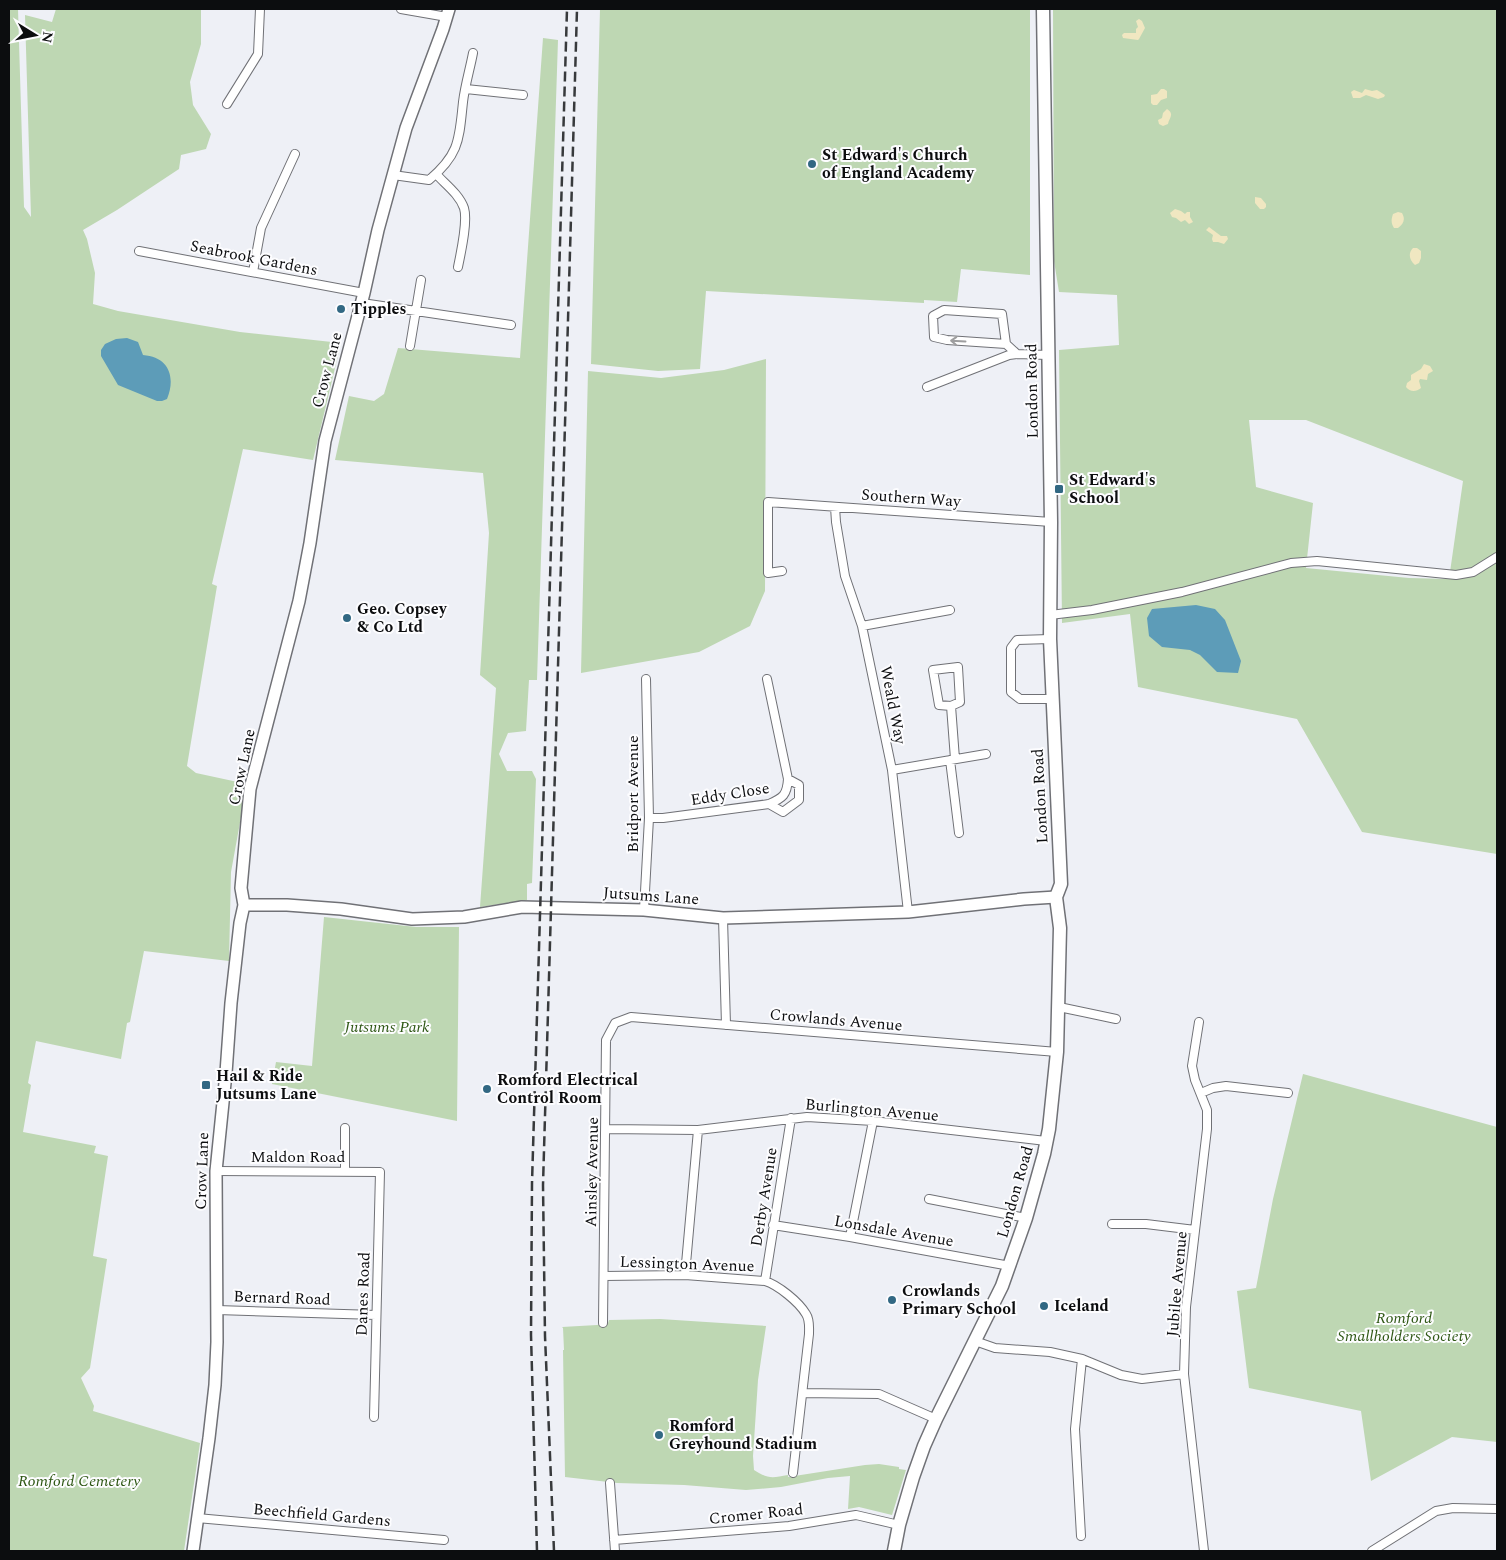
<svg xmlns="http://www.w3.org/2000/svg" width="1506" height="1560" viewBox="0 0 1506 1560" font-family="Spectral,serif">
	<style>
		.green { fill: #bed7b3; fill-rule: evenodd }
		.sand { fill: #f0e7c1 }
		.water { fill: #5d9cb8 }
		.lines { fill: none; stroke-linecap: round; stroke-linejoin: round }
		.street-casing { stroke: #707176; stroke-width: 10 }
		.secondary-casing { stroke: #707176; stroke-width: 14 }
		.primary-casing { stroke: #707176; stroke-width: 15 }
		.street { stroke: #fff; stroke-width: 8 }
		.secondary { stroke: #fff; stroke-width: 11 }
		.primary { stroke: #fff; stroke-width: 12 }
		.rail { stroke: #383a3c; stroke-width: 2.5; stroke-dasharray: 10 5; stroke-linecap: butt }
		.oneway { stroke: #9e9e9f }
		.poi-dot { fill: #326883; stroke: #fdfdff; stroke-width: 2 }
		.labels { text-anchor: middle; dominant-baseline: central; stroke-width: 4; stroke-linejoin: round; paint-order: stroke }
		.poi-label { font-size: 16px; font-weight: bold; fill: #0c0d0f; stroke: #fdfdff; text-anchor: start }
		.street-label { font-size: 16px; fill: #0c0d0f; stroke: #fdfdff }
		.park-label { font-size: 16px; font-style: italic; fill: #2e5714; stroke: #fdfdff }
	</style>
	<rect width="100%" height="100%" fill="#eef0f6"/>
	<!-- green -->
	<path class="green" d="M9 9H18L24 207 31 217 25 15 52 22 56 9H201V44L190 82 193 105 211 134 206 149 181 155 179 169 117 210 83 230 87 239 95 273 93 304 118 311 240 332 341 343 313 460 243 449 212 584 217 586 187 766 196 773 247 784 231 872 229 961 144 951 130 1022 127 1023 121 1059 36 1041 28 1083 31 1085 23 1132 96 1146 94 1153 108 1156 93 1256 107 1259 90 1368 81 1378 94 1406 93 1411 200 1443 184 1551H9Z
		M600 9H1030V275L961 269 957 302 924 300V303L706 291 700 369 658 371 591 364Z
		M1053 9H1497V854L1362 832 1297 719 1138 687 1130 614 1062 623 1059 350 1119 345 1117 295 1059 292 1054 261ZM1249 420H1306L1463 481 1449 579 1409 578 1306 568 1313 503 1256 487Z
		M543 38 558 40 537 680H529L526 731 508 733 499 754 507 771H532L536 779 532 883 527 884V900L480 907 496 688 480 675 489 533 483 473 335 460 349 396 374 401 384 394 398 348 520 358Z
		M766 359 765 591 750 626 699 652 581 673 588 371 661 378 724 370Z
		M324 917 416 927H459L457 1121 272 1084 276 1062 312 1066Z
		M1303 1074 1497 1127V1442L1452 1437 1371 1481 1361 1411 1249 1388 1237 1291 1256 1288 1273 1199Z
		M660 1319 766 1326 758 1380 753 1456 754 1470C768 1479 772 1478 788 1475V1477L865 1465 879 1464 899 1467V1469L906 1470 892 1515 859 1507 848 1509 850 1476 828 1478 781 1487 746 1490 684 1485 617 1483 565 1477 563 1350H564L563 1328 562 1327 597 1325 608 1323 609 1320Z"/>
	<!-- sand -->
	<path class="sand" d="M1139 19 1142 21 1145 28 1139 39 1138 40 1123 38 1122 35 1124 33H1136V29L1138 27 1136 21Z
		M1161 89H1164L1167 91V98L1161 100 1157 105H1153L1151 103V95L1157 94Z
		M1365 89 1372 91 1377 90 1385 95 1384 97 1378 99 1366 95 1360 98H1353L1351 92 1354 90 1362 93Z
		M1167 109C1175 114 1169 118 1168 124L1163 126 1159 124 1158 120 1162 118 1163 113Z
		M1255 197 1261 198 1266 204V207L1264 209H1260L1255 203Z
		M1175 209 1181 211 1185 214 1187 212H1190V217L1193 222 1189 224 1185 220 1181 222 1176 218 1172 217 1170 213Z
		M1398 212 1402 213C1406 220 1403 224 1398 228H1394C1391 223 1391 220 1393 214Z
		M1209 227 1221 236H1227L1228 239 1224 244 1218 242H1213L1212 239 1213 235 1206 230Z
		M1413 248H1417L1421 251V258L1419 263 1415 265C1409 260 1408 253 1413 248Z
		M1424 364 1430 366 1433 371 1428 374 1427 380 1420 379 1419 381 1421 388C1416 392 1410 392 1406 387L1407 383 1411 380V375L1421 369Z"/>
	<!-- water -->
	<path class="water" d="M127 338 138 342 143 355C169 357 176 377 167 399L162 401H157L118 385 101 356V350L105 344 116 339Z
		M1196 605 1215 609 1225 620 1241 661 1238 673 1217 672 1200 655 1190 650 1162 647 1149 636 1147 618 1152 609Z"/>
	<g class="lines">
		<!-- street casing -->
		<g class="street-casing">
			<path id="street" d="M401 9 447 17
				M466 89 523 95
				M227 104 258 54 260 9
				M436 174C445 184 459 194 464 208 468 221 461 252 458 267
				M393 175 429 180C460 154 459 139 463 102 465 85 470 69 473 53
				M139 251 364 293
				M253 272 261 228 295 154
				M362 303 511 325
				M1006 344 1002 314 944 310 933 316 934 337 947 340 1006 344 1017 354
				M410 346 421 280
				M927 387 1009 355 1017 354 1048 355
				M835 507 836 522 845 576 862 626 892 770 908 912
				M782 571 768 573V502L1051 522
				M1050 615 1092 610 1182 592 1291 563 1317 561 1456 575 1473 572 1497 557
				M862 626 950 610
				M1050 639 1017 640 1011 648V692L1020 699H1052
				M951 706 960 702 958 667 933 670 939 705 951 706 955 759
				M950 760 959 833
				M892 770 986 754
				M769 804 783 812 799 800V785L788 779
				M649 818H663L769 804C783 798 787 795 788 779L767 679
				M644 910 649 818 646 679
				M723 918 726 1025
				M1059 1007 1116 1019
				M1199 1022 1192 1066 1195 1080 1207 1110V1129L1186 1307 1184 1374 1204 1551
				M1201 1093 1213 1088 1226 1086 1288 1093
				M606 1129 698 1130 807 1117 873 1121 1046 1141
				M216 1171 380 1172 374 1417
				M345 1171V1128
				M929 1199 1026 1218
				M1112 1224H1146L1195 1230
				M773 1225 850 1237 1010 1266
				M850 1237 873 1121
				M685 1275 698 1130
				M604 1276 685 1275 765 1281C778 1285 799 1302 806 1314 810 1320 809 1327 809 1334L793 1473
				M765 1281 791 1118
				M217 1310 376 1315
				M603 1323 606 1040 615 1023 631 1017 1057 1052
				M975 1341 995 1348 1050 1352 1082 1359 1121 1375 1142 1379 1184 1374
				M803 1393 879 1394 936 1419
				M610 1483 615 1551
				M197 1518 444 1540
				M1081 1536 1075 1429 1082 1359
				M614 1540 789 1526 856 1515 899 1525
				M1372 1551 1436 1511 1453 1508 1497 1509"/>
		</g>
		<!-- secondary casing -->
		<g class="secondary-casing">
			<path id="secondary" d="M244 905H287L341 909 412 919 464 917 522 907 644 910 723 918 908 912 1024 899 1056 897
				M193 1551 209 1438 215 1385 217 1342 216 1171 226 1073 231 1003 240 923 244 905 241 888 250 789 299 601 310 543 325 441 364 293 378 230 406 128 443 29 449 9"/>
		</g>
		<!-- primary casing -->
		<g class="primary-casing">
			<path id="primary" d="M894 1551 899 1525 913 1477 924 1446 936 1419 1002 1286 1026 1218 1044 1154 1049 1129 1057 1052 1060 928 1056 897 1061 884 1050 639 1051 522 1043 9"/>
		</g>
		<!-- street -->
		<use href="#street" class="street"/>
		<!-- secondary -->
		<use href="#secondary" class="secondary"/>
		<!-- primary -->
		<use href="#primary" class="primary"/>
		<!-- rail -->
		<path class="rail" d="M537 1551 531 1335 532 1183 567 9
			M554 1551 545 1336 543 1185 577 9"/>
	</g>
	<!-- one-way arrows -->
	<defs><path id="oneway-shaft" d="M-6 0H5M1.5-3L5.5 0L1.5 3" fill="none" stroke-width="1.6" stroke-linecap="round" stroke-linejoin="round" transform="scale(1.25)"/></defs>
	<use class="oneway" href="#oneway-shaft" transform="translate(958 341) rotate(-177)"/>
	<!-- markers -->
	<g class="poi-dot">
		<circle cx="812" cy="164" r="5"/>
		<circle cx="341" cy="309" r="5"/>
		<rect x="1054" y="484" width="10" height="10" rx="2.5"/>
		<circle cx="347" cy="618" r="5"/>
		<rect x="201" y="1080" width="10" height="10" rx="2.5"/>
		<circle cx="487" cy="1089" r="5"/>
		<circle cx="892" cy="1300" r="5"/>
		<circle cx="1044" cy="1306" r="5"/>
		<circle cx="659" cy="1435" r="5"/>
	</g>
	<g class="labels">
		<!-- poi labels -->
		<g class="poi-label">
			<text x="822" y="155">St Edward's Church<tspan x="822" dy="18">of England Academy</tspan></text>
			<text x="351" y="309">Tipples</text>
			<text x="1069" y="480">St Edward's<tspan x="1069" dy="18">School</tspan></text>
			<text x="357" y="609">Geo. Copsey<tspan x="357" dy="18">&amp; Co Ltd</tspan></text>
			<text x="216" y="1076">Hail &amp; Ride<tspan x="216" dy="18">Jutsums Lane</tspan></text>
			<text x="497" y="1080">Romford Electrical<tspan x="497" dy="18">Control Room</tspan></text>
			<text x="902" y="1291">Crowlands<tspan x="902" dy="18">Primary School</tspan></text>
			<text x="1054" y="1306">Iceland</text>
			<text x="669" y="1426">Romford<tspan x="669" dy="18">Greyhound Stadium</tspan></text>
		</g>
		<!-- street labels -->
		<g class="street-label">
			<text transform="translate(254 258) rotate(11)">Seabrook Gardens</text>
			<text transform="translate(327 370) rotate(-75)">Crow Lane</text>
			<text transform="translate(1032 391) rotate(-91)">London Road</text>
			<text transform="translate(911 498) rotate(4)">Southern Way</text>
			<text transform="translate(893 705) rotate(79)">Weald Way</text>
			<text transform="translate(242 767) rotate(-78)">Crow Lane</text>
			<text transform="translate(633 794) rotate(-90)">Bridport Avenue</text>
			<text transform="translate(730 794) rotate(-9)">Eddy Close</text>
			<text transform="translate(1040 796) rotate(-93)">London Road</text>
			<text transform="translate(651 896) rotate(4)">Jutsums Lane</text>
			<text transform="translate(836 1020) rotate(5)">Crowlands Avenue</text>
			<text transform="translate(872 1110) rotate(5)">Burlington Avenue</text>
			<text x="298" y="1157">Maldon Road</text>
			<text transform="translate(202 1171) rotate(-88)">Crow Lane</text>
			<text transform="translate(592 1172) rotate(-89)">Ainsley Avenue</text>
			<text transform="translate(1015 1192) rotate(-74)">London Road</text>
			<text transform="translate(764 1197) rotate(-81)">Derby Avenue</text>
			<text transform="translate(894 1231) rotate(10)">Lonsdale Avenue</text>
			<text transform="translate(687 1264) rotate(2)">Lessington Avenue</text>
			<text transform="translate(1177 1284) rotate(-85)">Jubilee Avenue</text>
			<text transform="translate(363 1294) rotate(-88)">Danes Road</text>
			<text transform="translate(282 1298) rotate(2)">Bernard Road</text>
			<text transform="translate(756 1514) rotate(-6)">Cromer Road</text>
			<text transform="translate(322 1515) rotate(5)">Beechfield Gardens</text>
		</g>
		<!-- park labels -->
		<g class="park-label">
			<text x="387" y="1027">Jutsums Park</text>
			<text x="1404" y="1318">Romford<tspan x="1404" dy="18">Smallholders Society</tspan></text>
			<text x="79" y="1481">Romford Cemetery</text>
		</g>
	</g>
	<!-- border -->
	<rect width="1506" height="1560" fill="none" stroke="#0c0d0f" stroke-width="20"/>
	<!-- north arrow -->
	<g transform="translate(35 35) rotate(100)" stroke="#fdfdff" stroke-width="4" paint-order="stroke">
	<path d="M0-4L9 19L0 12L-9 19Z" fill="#0c0d0f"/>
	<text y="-8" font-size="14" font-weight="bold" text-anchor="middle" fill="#0c0d0f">N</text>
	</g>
</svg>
